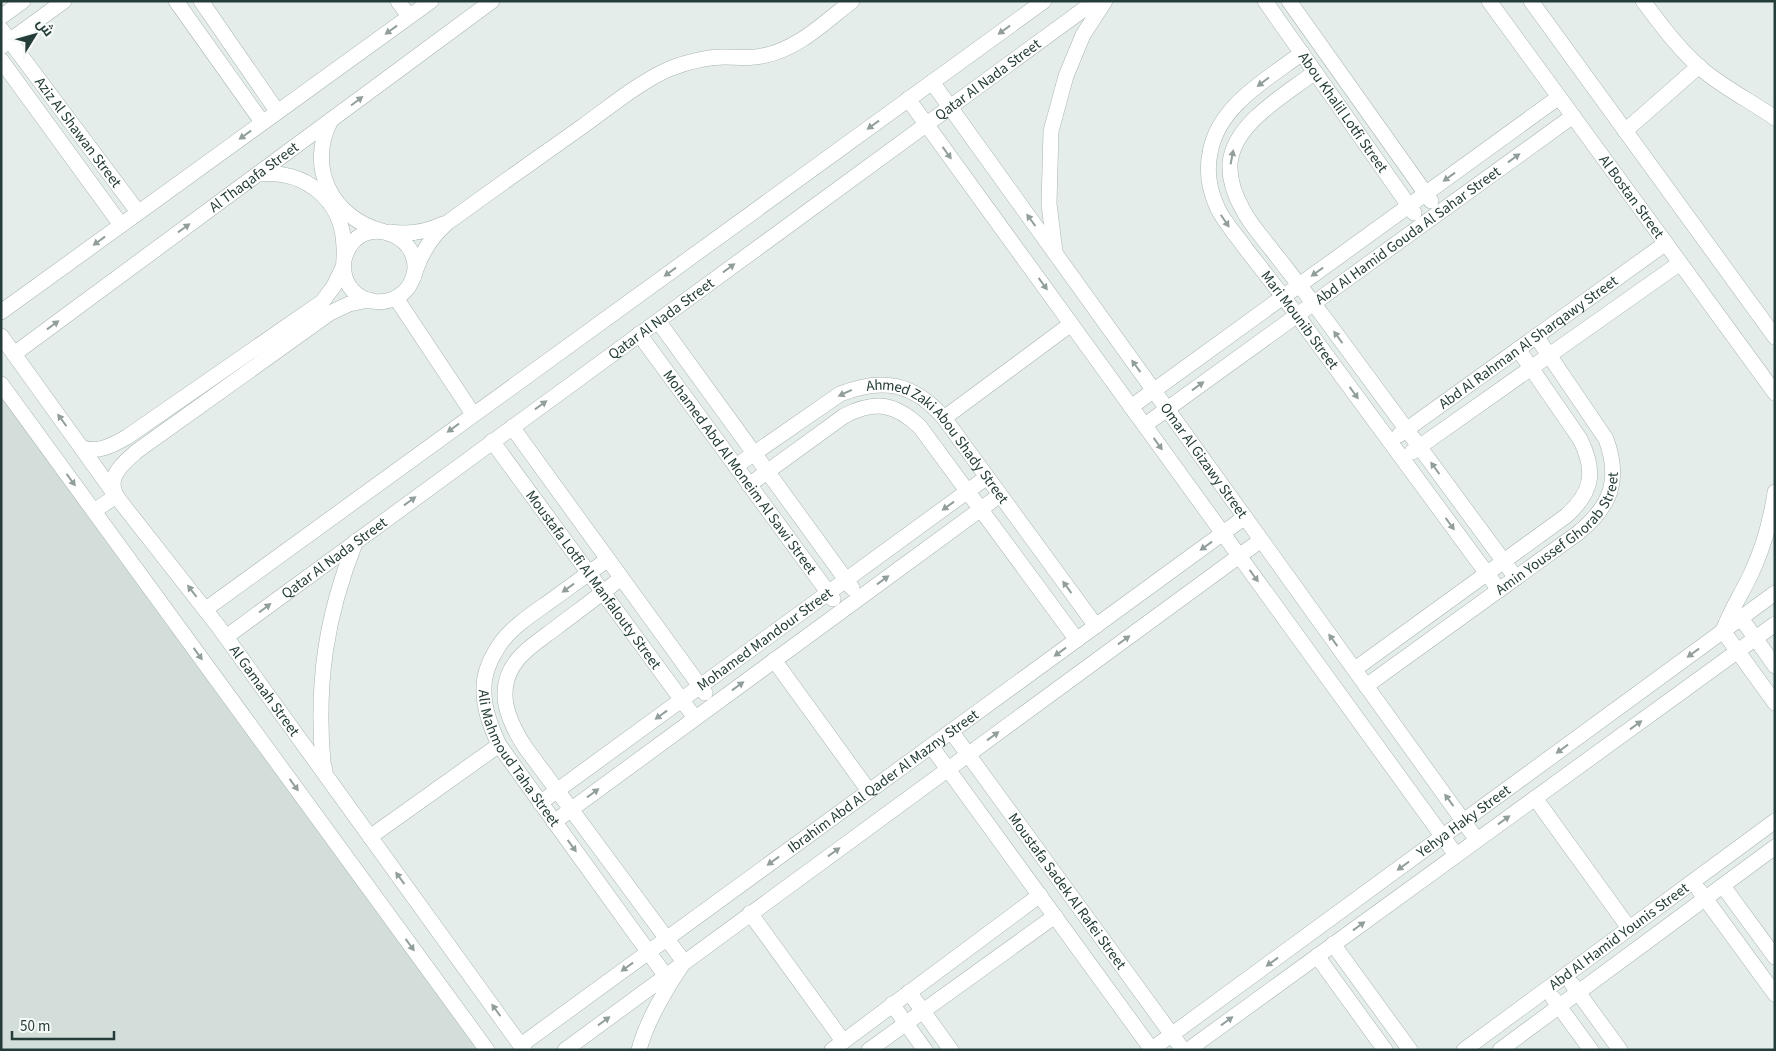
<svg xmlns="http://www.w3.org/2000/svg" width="1776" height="1051" viewBox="0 0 1776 1051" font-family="'Source Sans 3',Cairo,sans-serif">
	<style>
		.built { fill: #d3ddd9 }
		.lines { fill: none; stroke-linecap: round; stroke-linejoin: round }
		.minor-casing { stroke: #a8b5b1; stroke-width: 16 }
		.minor { stroke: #fff; stroke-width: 15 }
		.oneway { fill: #929e9c }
		.labels { text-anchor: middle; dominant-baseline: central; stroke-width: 5; stroke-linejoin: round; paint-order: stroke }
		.street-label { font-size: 15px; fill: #253d38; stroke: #f5f9f7 }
	</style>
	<rect width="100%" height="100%" fill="#e5edea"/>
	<!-- built -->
	<path class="built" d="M1 377 491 1050H1Z"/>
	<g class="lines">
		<!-- minor casing -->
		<g class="minor-casing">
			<g id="minor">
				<path d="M176 1 262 122"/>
				<path d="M201 1 277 111"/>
				<path d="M398 1 409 16"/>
				<path id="s1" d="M1265 1 1414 213"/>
				<path d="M1289 1 1431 201"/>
				<path id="s2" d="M1489 1 1775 393"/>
				<path d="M1531 1 1775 337"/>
				<path d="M1643 1C1662 26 1680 51 1704 71 1726 89 1752 102 1775 118"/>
				<path d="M1 17 23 1"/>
				<path id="s3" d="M1 29 138 212"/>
				<path d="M1 47 64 1"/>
				<path id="s4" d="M1302 53C1266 80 1218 106 1210 153 1206 172 1210 192 1218 209 1225 223 1237 236 1246 249 1264 272 1282 295 1299 318 1366 409 1432 499 1499 590"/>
				<path d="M1 60 121 225"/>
				<path d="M1315 72C1285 95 1234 123 1230 163 1229 180 1235 196 1243 210 1250 224 1262 237 1272 250 1289 272 1306 293 1323 316 1387 403 1452 490 1516 578"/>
				<path id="s5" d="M932 82 1477 840"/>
				<path d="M908 99 1456 855"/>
				<path d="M331 120C306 167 332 218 382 231"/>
				<path d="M1625 131 1699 66"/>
				<path d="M258 174C304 169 343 199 344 247 345 257 342 268 345 277 354 306 393 310 409 286 437 241 359 203 344 260"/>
				<path d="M390 232C409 235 426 232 443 224"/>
				<path d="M1055 252 1049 204 1051 131 1066 76 1083 35 1105 1"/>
				<path d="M414 276C420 254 430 238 447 223 492 190 538 158 583 126 611 106 638 83 669 69 687 62 705 57 724 57 737 57 749 59 762 56 797 50 825 22 852 1"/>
				<path d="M396 298 473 414"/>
				<path d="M1 312 431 1"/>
				<path d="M658 321 852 588"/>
				<path id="s6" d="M639 334 833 599"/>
				<path id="s7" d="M1 336 116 496 218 626 524 1050"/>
				<path id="s8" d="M14 354 492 1"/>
				<path d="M1 384 487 1050"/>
				<path d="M1131 407 1559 97"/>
				<path d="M944 418 1071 324"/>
				<path id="s9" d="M1145 425 1573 116"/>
				<path d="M512 427 705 693"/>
				<path id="s10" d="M1399 435 1666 243"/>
				<path id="s11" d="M492 441 695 718"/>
				<path d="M81 447C97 454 113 445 127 437L322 302 334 286 343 267"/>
				<path d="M1412 452 1680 263"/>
				<path id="s12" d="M736 466 840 394C882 377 914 383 944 418L1096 626"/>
				<path d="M749 485 844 416C875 400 895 403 920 427L1077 640"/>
				<path d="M1775 492C1771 521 1763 548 1751 574 1742 593 1730 611 1723 631L1775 703"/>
				<path d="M94 511 116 496C115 492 113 488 113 484 113 471 128 459 137 451L330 313 349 304 369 300"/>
				<path id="s13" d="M608 559C588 574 568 588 549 602 532 614 512 627 500 644 492 656 484 673 484 687 483 708 491 727 499 745L665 975"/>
				<path d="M621 578C600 595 578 611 557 627 544 637 529 646 518 659 494 688 507 719 525 747L684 962C668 985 646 1022 639 1050"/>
				<path d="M206 609 1044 1"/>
				<path d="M1741 618 1775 666"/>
				<path id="s14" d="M226 637 1095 1"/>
				<path d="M774 660 869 791"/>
				<path d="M1355 669 1566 516C1593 492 1596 471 1580 439L1518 349"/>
				<path id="s15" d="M1366 686 1578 533C1611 506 1621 480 1606 439L1536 336"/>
				<path id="s16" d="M951 731 1183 1050"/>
				<path d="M931 746 1152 1050"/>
				<path d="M325 770 323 763C316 683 326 615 356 541"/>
				<path d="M1535 798 1629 928"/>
				<path id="s17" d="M540 803 987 477"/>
				<path d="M554 822 1000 495"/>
				<path d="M370 837 499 745"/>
				<path d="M1723 886 1775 957"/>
				<path d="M1699 890 1775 994"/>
				<path d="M750 913 843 1041"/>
				<path d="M1333 944 1410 1050"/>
				<path d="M1317 956 1385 1050"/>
				<path d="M1572 984 1620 1050"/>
				<path d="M909 992 951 1050"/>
				<path d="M1553 998 1591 1050"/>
				<path d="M892 1004 925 1050"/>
				<path id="s18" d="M521 1045 1245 517"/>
				<path id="s19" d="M1152 1049 1775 593"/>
				<path d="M565 1050 1261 540"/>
				<path d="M832 1050 1040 895"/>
				<path d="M869 1050 1055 916"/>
				<path d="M1188 1050 1775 624"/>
				<path id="s20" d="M1464 1050 1775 821"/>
				<path d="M1500 1050 1775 847"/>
			</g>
		</g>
		<!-- minor -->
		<use href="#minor" class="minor"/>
	</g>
	<!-- one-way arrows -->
	<defs><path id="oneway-solid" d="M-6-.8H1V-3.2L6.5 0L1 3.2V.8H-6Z" transform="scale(1.25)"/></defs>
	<g class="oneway">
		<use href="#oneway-solid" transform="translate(391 30) rotate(144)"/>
		<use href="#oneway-solid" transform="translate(1004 30) rotate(144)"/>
		<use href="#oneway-solid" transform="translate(1263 82) rotate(143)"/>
		<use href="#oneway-solid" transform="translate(357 101) rotate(-37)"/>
		<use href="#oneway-solid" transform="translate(873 125) rotate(144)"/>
		<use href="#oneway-solid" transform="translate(245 135) rotate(144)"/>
		<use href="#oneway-solid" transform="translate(947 153) rotate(54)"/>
		<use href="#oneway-solid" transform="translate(1232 157) rotate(-79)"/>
		<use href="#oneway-solid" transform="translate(1514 158) rotate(-36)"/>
		<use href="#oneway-solid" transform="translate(1449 177) rotate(144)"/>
		<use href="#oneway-solid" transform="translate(1031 220) rotate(-126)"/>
		<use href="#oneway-solid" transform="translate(1225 221) rotate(56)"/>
		<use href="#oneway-solid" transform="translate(184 228) rotate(-36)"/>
		<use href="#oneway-solid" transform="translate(99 241) rotate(144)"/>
		<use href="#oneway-solid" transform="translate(729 268) rotate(-36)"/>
		<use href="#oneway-solid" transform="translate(670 272) rotate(144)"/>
		<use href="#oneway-solid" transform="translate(1317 272) rotate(144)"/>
		<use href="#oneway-solid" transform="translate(1043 284) rotate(54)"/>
		<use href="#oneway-solid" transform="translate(53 325) rotate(-36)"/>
		<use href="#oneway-solid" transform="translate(1338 337) rotate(-126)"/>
		<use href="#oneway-solid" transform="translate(1136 366) rotate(-126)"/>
		<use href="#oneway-solid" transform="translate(1198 386) rotate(-36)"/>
		<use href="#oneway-solid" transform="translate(845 393) rotate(155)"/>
		<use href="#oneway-solid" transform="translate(1354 393) rotate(54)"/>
		<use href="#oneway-solid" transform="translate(541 405) rotate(-36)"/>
		<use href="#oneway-solid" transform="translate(62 420) rotate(-126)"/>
		<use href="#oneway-solid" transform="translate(453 428) rotate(144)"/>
		<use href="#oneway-solid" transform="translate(1158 444) rotate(54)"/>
		<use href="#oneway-solid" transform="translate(1435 468) rotate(-126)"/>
		<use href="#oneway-solid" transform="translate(71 480) rotate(54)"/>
		<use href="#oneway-solid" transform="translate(410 501) rotate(-36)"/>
		<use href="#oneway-solid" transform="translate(948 506) rotate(144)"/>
		<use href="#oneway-solid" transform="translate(1450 524) rotate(54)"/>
		<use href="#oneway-solid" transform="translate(1206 546) rotate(144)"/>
		<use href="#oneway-solid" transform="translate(1254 576) rotate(54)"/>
		<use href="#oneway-solid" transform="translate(883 580) rotate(-36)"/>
		<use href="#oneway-solid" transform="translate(1067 587) rotate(-126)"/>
		<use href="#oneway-solid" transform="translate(568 588) rotate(144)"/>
		<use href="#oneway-solid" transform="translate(192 591) rotate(-128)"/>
		<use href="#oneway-solid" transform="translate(265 608) rotate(-37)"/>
		<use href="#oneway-solid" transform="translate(1124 640) rotate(-36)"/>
		<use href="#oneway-solid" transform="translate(1333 640) rotate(-126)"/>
		<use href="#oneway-solid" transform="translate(1060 652) rotate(144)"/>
		<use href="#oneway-solid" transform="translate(1693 653) rotate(144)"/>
		<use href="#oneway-solid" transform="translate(198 654) rotate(54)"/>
		<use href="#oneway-solid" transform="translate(738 686) rotate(-36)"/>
		<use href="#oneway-solid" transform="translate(661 715) rotate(144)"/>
		<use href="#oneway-solid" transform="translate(1636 725) rotate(-36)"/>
		<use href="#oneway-solid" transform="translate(993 736) rotate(-36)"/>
		<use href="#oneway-solid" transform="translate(1562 749) rotate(144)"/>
		<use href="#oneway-solid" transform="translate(294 785) rotate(54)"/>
		<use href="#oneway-solid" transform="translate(593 793) rotate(-36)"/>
		<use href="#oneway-solid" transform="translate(1449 800) rotate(-126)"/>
		<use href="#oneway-solid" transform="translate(1504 820) rotate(-36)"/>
		<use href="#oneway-solid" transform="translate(572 846) rotate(54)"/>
		<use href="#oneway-solid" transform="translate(834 852) rotate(-36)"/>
		<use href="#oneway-solid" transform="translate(773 861) rotate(144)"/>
		<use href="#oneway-solid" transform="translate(1403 866) rotate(144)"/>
		<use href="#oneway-solid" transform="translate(400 878) rotate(-126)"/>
		<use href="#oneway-solid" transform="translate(1359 926) rotate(-36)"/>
		<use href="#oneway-solid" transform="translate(410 945) rotate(54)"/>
		<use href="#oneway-solid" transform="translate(1272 962) rotate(144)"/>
		<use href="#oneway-solid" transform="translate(627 967) rotate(144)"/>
		<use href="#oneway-solid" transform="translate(496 1010) rotate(-126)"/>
		<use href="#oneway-solid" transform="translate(604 1021) rotate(-36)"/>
		<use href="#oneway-solid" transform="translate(1227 1021) rotate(-36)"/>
	</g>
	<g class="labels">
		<!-- street labels -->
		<g class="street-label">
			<text stroke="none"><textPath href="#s14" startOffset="944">Qatar Al Nada Street</textPath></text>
			<text stroke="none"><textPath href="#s1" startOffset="136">Abou Khalil Lotfi Street</textPath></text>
			<text stroke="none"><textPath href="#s3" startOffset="129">Aziz Al Shawan Street</textPath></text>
			<text stroke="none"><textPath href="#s8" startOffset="298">Al Thaqafa Street</textPath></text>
			<text stroke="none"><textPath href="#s2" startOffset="242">Al Bostan Street</textPath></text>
			<text stroke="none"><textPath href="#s9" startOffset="324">Abd Al Hamid Gouda Al Sahar Street</textPath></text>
			<text stroke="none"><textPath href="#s14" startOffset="539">Qatar Al Nada Street</textPath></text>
			<text stroke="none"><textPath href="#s4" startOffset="335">Mari Mounib Street</textPath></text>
			<text stroke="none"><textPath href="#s10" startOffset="159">Abd Al Rahman Al Sharqawy Street</textPath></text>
			<text stroke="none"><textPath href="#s12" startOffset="250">Ahmed Zaki Abou Shady Street</textPath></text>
			<text stroke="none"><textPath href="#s5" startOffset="466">Omar Al Gizawy Street</textPath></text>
			<text stroke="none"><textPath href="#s6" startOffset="171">Mohamed Abd Al Moneim Al Sawi Street</textPath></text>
			<text stroke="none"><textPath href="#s15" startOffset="248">Amin Youssef Ghorab Street</textPath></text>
			<text stroke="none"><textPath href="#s14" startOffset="134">Qatar Al Nada Street</textPath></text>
			<text stroke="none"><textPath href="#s11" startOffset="172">Moustafa Lotfi Al Manfalouty Street</textPath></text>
			<text stroke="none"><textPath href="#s17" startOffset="278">Mohamed Mandour Street</textPath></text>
			<text stroke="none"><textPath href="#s7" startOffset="442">Al Gamaah Street</textPath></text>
			<text stroke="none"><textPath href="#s13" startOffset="265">Ali Mahmoud Taha Street</textPath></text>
			<text stroke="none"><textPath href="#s18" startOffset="448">Ibrahim Abd Al Qader Al Mazny Street</textPath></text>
			<text stroke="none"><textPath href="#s19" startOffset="386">Yehya Haky Street</textPath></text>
			<text stroke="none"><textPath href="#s16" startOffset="198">Moustafa Sadek Al Rafei Street</textPath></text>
			<text stroke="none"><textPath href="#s20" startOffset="192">Abd Al Hamid Younis Street</textPath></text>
		</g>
	</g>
	<!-- border -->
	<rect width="1776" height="1051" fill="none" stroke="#253d38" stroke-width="5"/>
	<!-- north arrow -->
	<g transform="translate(35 35) rotate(53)" stroke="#f5f9f7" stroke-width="4" paint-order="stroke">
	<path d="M0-4L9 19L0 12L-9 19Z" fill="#253d38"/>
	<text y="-8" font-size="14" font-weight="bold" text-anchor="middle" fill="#253d38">ش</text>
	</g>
	<!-- scale -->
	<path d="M12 1031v8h102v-8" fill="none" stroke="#253d38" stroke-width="2.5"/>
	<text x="20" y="1031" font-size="15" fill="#253d38" stroke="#f5f9f7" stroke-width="4" paint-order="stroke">50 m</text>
</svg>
